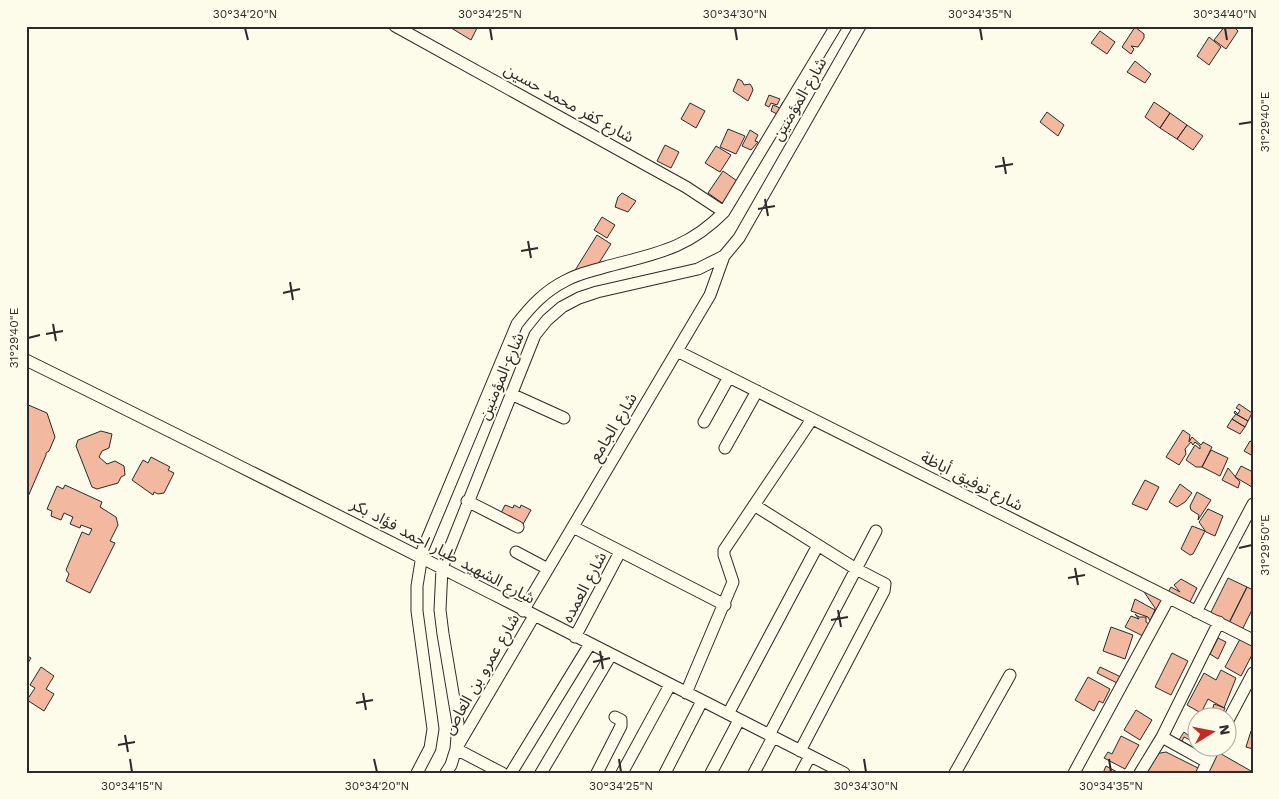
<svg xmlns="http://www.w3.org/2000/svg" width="1279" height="799" viewBox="0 0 1279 799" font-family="'Work Sans','Noto Sans Arabic',sans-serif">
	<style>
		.building { fill: #f2b8a0; stroke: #2b2b2b }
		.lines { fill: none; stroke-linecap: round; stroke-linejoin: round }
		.minor-casing { stroke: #2b2b2b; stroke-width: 13 }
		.minor { stroke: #fdfbea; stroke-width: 11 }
		.ticks { fill: none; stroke: #2b2b2b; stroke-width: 2 }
		.labels { text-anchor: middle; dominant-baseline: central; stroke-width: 4; stroke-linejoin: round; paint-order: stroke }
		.street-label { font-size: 16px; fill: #2b2b2b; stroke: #fdfbea }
		.neatline { fill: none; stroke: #2b2b2b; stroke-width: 2 }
		.ticks-label { font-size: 12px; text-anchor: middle; fill: #2b2b2b }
	</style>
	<rect width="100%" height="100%" fill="#fdfbea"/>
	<!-- building -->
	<path class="building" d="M448 26H478L471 40Z
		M1225 26H1233L1238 31 1226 49 1214 40Z
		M1135 27 1144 34V38L1138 47 1131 46 1134 49 1131 54 1122 47Z
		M1100 31 1115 42 1107 54 1091 43Z
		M1209 37 1221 47 1209 65 1197 56Z
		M1135 61 1151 74 1145 83 1127 72Z
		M738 79 742 81 744 85 750 84 752 87 753 90 748 101 733 91Z
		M769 95 780 99 777 105 771 103 769 107 765 105Z
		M783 102 787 104 779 115 771 111 773 105 780 108Z
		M1154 102 1170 113 1160 128 1145 117Z
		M690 103 705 111 696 128 681 119Z
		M1047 112 1064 125 1058 136 1040 122Z
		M1170 113 1187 125 1177 139 1160 128Z
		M1187 125 1203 136 1193 150 1177 139Z
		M728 129 745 136 736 154 720 147Z
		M750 130 758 135 755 141 758 142 751 150 742 146Z
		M665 145 679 152 671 168 657 161Z
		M716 146 731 155 720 172 705 163Z
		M723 171 740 183 725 205 708 193Z
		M622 193 636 201 628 212 615 207 618 197Z
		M602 217 615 225 607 238 594 230Z
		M597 235 611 244 597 266 574 272Z
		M26 404 47 413 55 437 49 451 46 453V455L27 499Z
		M1239 404 1252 413 1248 421 1234 413 1235 411 1238 414 1240 410 1236 408Z
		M1236 414 1248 421 1245 427 1232 419Z
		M1232 419 1245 427 1240 434 1227 427Z
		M1183 430 1190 435 1189 442 1192 437 1201 445 1203 442 1212 447 1202 467H1196L1186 460 1195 445 1200 449V446L1195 442 1193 445 1191 442 1185 449 1186 454 1179 465 1166 457Z
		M101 431 112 434 109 448 102 451 99 457 107 464 115 461 124 466 125 475 121 477 118 483 97 489 92 487 76 446 78 440Z
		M1250 441 1253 443V456L1244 451Z
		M1211 450 1228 458 1220 476 1202 467Z
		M151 457 170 467 168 470 174 473 164 493 158 494 154 492 153 495 132 480 143 460 148 463Z
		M1241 466 1253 472 1252 487 1235 477Z
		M1228 468 1240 482 1238 488 1222 480Z
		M1145 480 1159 487 1147 510 1132 504Z
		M1180 484 1192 493 1185 502 1177 507 1169 502Z
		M65 485 102 502 100 507 116 517 118 525 110 541 115 543 90 593 66 581 69 574 66 570 82 532 89 535 92 529 81 525 80 528 70 524 73 517 64 513 61 520 51 516 52 511 47 509 57 486 63 489Z
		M1197 492 1211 500 1198 520 1199 515 1191 510 1190 506Z
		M505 505 513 508 514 505 520 508 521 505 531 510 522 526 500 515Z
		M1208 509 1223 516 1215 536 1206 532 1199 522Z
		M1192 526 1205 531 1193 554 1190 555 1181 549Z
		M1228 578 1247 587 1229 623 1210 614Z
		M1181 579 1197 588 1188 606 1167 594 1171 587 1180 592 1174 585Z
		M1247 587 1253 590V608L1242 630 1229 623Z
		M1142 589 1165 600 1155 619V608Z
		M1135 599 1155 610 1150 621 1148 617 1131 611Z
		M1135 614 1139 617H1146V622L1152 626 1147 638 1125 627 1131 616 1139 619Z
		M1111 627 1133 635 1125 659 1103 651Z
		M1218 638 1226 642 1218 659 1210 654Z
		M1240 639 1253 646V653L1241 676 1225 667Z
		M1172 653 1188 661 1171 695 1155 687Z
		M26 655 31 658 26 666Z
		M41 667 54 676 46 689 54 694 44 711 27 700 35 688 30 685Z
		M1100 667 1121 677 1117 683 1097 673Z
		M1221 670 1236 678 1224 708 1208 699 1201 713 1187 705 1204 673 1216 680Z
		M1088 677 1110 689 1103 703 1099 701 1094 711 1075 700Z
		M1214 704 1225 708 1222 715 1212 711Z
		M1136 710 1152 720 1140 740 1124 730Z
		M1196 722V738L1194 737 1192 741 1184 737 1182 741 1191 746 1189 750 1177 743 1184 732 1189 736Z
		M1251 731 1253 732V749L1246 747Z
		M1121 736 1139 745 1125 769 1104 758 1108 752 1112 754Z
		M1216 751 1251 771 1250 773H1203Z
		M1166 752 1200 769 1198 773H1144L1155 754Z
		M1106 766 1119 773H1103Z"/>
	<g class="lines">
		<!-- minor casing -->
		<g class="minor-casing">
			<path id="minor" d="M395 26 686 187 724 212
				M677 351 1253 640
				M26 360C300 495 572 634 844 773
				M511 394 564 418
				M704 422 729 377
				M725 448 757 391
				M467 501 518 527
				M754 505 856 569 885 584 884 591 800 751
				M573 527 725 605
				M516 552 548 569
				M523 611 710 295 724 256
				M1196 612 1253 504
				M575 637 620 552
				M686 693 733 582 724 555V550L812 419
				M728 714 818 545
				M1226 724 1253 673
				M769 735 876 531
				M1162 737 1207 762
				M417 773 430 748 433 729 417 611V586L423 549 517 324C531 306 545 291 565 281 577 274 592 271 605 267 653 254 687 250 724 212L836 26
				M446 773 451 765 456 749 458 723 443 634 440 610 442 568 535 335 547 320 562 307 579 298 597 292 698 269 724 256 739 238 860 26
				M502 773 456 749 534 616
				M511 773 590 644
				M541 773 611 655
				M597 773 621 726V720L615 717
				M622 773 670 685
				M665 773 702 701
				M711 773 739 720
				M754 773 773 737
				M801 773 810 756
				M955 773 1010 675
				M1074 773 1169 598
				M1140 773 1162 737 1219 622
				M1202 773 1215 746"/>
		</g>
		<!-- minor -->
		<use href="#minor" class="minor"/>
	</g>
	<!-- ticks -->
	<path class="ticks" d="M245 28 248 40M490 28 492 40M735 28 737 40M980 28 982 40M1225 28 1227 40M1239 124 1252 122M1003 157 1006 174M995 167 1013 164M765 199 768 216M758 209 775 206M528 241 531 258M521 251 538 248M290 282 293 300M283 293 300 289M53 324 56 341M46 334 63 331M28 338 40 335M1239 548 1252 545M1075 568 1078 585M1068 578 1085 575M838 610 841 627M831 620 848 617M600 651 603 669M593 662 610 658M363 693 366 710M356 703 373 700M125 735 128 752M118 745 135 742M130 759 132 772M374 759 377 772M619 759 621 772M864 759 866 772M1109 759 1111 772"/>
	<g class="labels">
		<!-- street labels -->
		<g class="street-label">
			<text transform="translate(799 99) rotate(-60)">شارع المؤمنين</text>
			<text transform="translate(569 103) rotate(29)">شارع كفر محمد حسين</text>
			<text transform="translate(501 376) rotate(-67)">شارع المؤمنين</text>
			<text transform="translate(613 427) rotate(-59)">شارع الجامع</text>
			<text transform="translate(972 481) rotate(27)">شارع توفيق أباظة</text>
			<text transform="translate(443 551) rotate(28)">شارع الشهيد طيار احمد فؤاد بكر</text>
			<text transform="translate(584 587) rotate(-62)">شارع العمده</text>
			<text transform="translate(481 674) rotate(-60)">شارع عمرو بن العاص</text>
		</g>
	</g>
	<!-- border -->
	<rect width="1279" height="799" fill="none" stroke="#fdfbea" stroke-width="55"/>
	<!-- north arrow -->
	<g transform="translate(1212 732) rotate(80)"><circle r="24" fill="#fdfbea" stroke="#a9a89e"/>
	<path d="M0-4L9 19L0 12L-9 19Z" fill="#c62828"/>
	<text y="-8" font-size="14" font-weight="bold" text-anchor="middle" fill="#2b2b2b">N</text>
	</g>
	<rect x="28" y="28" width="1224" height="744" class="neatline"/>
	<g class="ticks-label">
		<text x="245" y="18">30°34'20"N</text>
		<text x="490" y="18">30°34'25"N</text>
		<text x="735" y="18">30°34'30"N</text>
		<text x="980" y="18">30°34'35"N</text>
		<text x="1225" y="18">30°34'40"N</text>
		<text transform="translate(1265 122) rotate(-90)" y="4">31°29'40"E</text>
		<text transform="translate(14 338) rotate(-90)" y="4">31°29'40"E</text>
		<text transform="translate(1265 545) rotate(-90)" y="4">31°29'50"E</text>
		<text x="132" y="790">30°34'15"N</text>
		<text x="377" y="790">30°34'20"N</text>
		<text x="621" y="790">30°34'25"N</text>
		<text x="866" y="790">30°34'30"N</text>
		<text x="1111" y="790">30°34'35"N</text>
	</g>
</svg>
